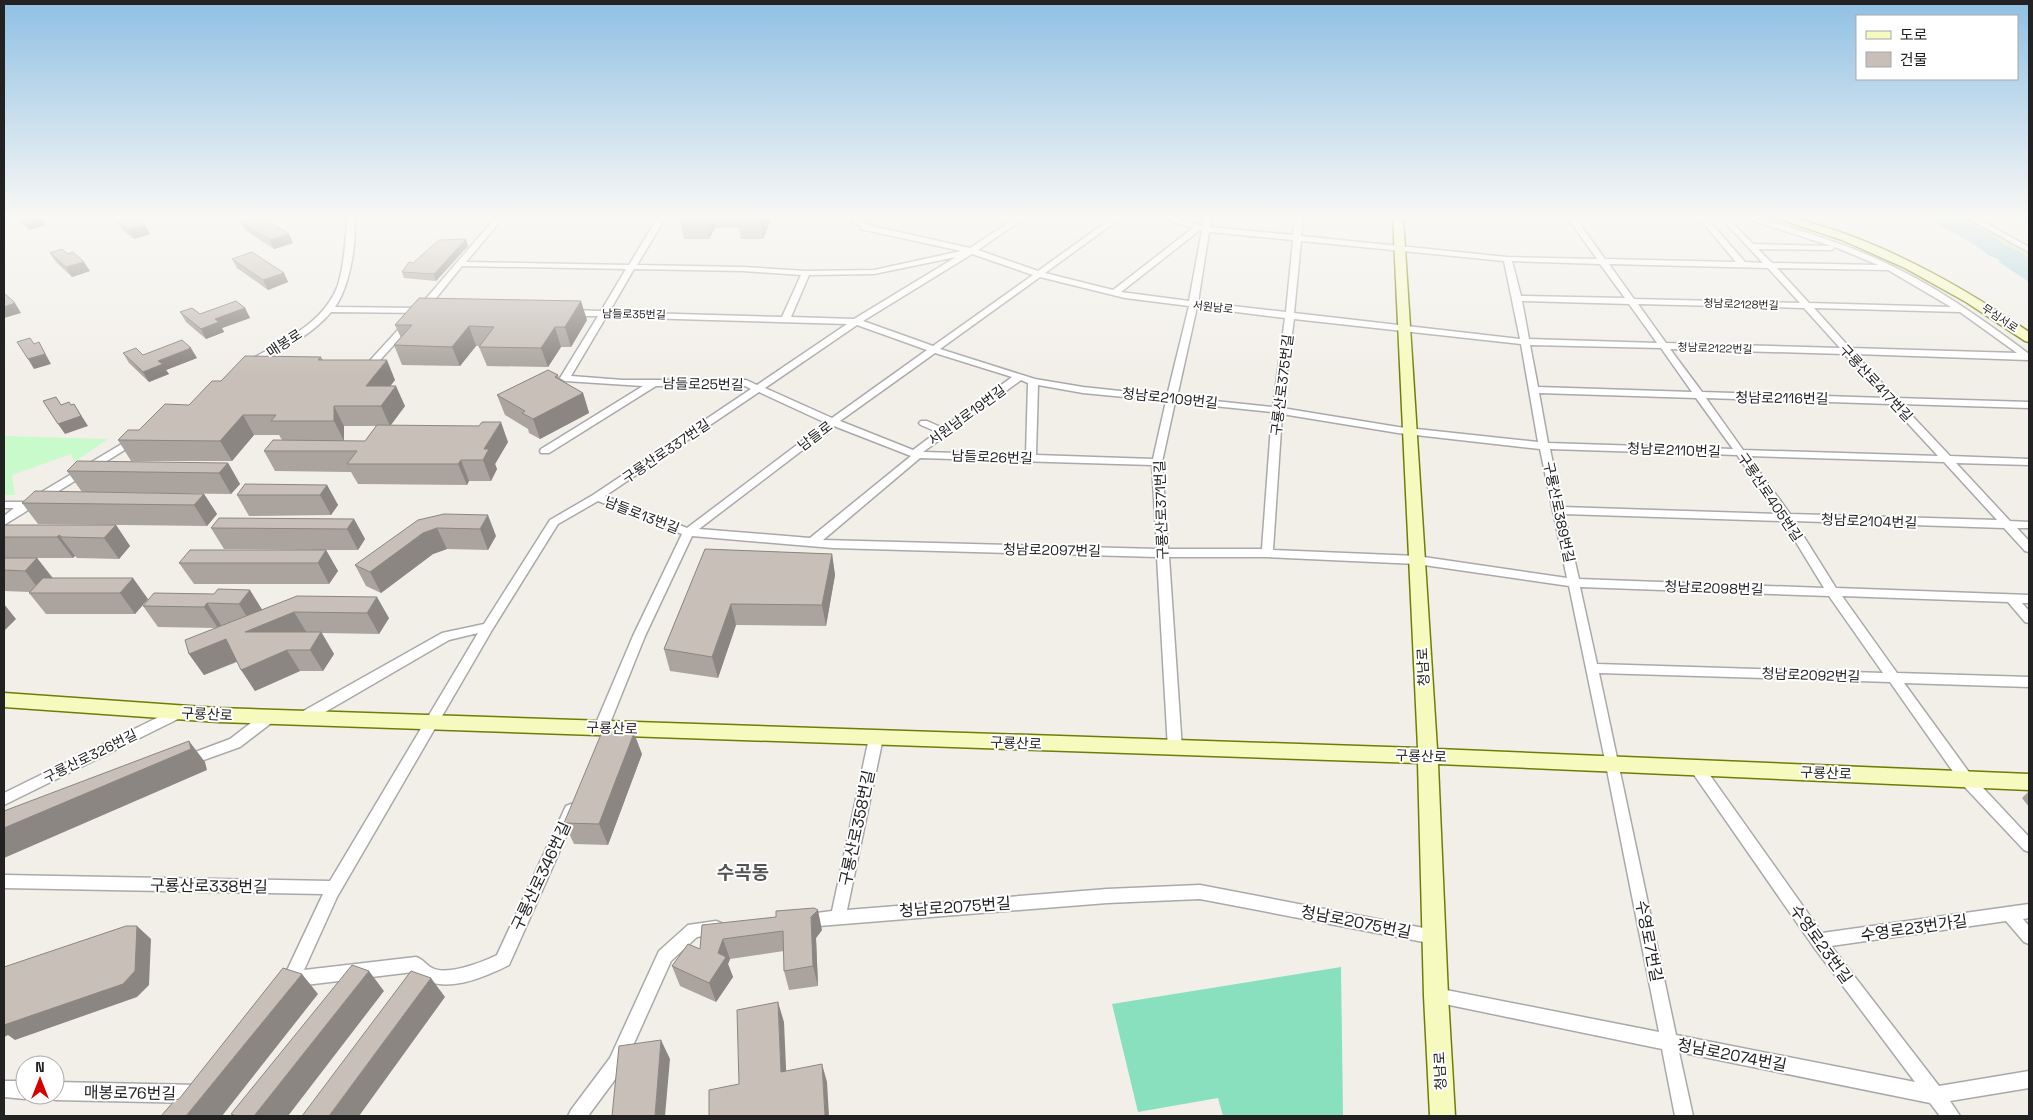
<svg xmlns="http://www.w3.org/2000/svg" width="2033" height="1120" viewBox="0 0 2033 1120" font-family="'Space Grotesk','Noto Sans KR',sans-serif">
	<style>
		.grass { fill: #cdebb0 }
		.park { fill: #c8facc }
		.pitch { fill: #88e0be }
		.water { fill: #aad3df }
		.lines { fill: none; stroke-linecap: round; stroke-linejoin: round }
		.street-casing { stroke: #a9a9a9; stroke-width: 3 }
		.secondary-casing { stroke: #707d05; stroke-width: 3 }
		.street { fill: #fff; fill-rule: evenodd }
		.secondary { fill: #f7fabf; fill-rule: evenodd }
		.wall { fill: #aba49e; fill-rule: evenodd }
		.shaded-wall { fill: #8b8681 }
		.building { fill: #c7bfb8; stroke: #8b8681 }
		.labels { text-anchor: middle; dominant-baseline: central; stroke-width: 4; stroke-linejoin: round; paint-order: stroke }
		.far-street-label { font-size: 11px; fill: #222; stroke: #fff }
		.street-label { font-size: 14px; fill: #222; stroke: #fff }
		.near-street-label { font-size: 16px; fill: #222; stroke: #fff }
		.near-quarter-label { font-size: 19px; font-weight: bold; fill: #555; stroke: #fff }
	</style>
	<rect width="100%" height="100%" fill="#f2efe9"/>
	<!-- grass -->
	<path class="grass" d="M1955 217C1972 217 2013 245 2029 254V258C2021 253 2012 251 2004 245 1990 236 1973 221 1955 217Z"/>
	<!-- park -->
	<path class="park" d="M4 436 108 439 74 462 71 454 12 475 15 495H4Z"/>
	<!-- pitch -->
	<path class="pitch" d="M1341 967 1343 1116H1223L1218 1098 1138 1112 1112 1004Z"/>
	<!-- water -->
	<path class="water" d="M1925 217 1959 218 1990 234 2004 245 2020 252 2029 258V282L1999 262 2000 260 1988 255 1972 243Z"/>
	<g class="lines">
		<!-- street casing -->
		<g class="street-casing">
			<path id="street" d="M346 217H354C357 242 350 286 335 307L418 308 496 217H504L466 262 629 265 658 217H666L637 265 743 267 806 271 874 270 961 251 861 229 857 223H853V219L872 217 863 221 867 225 970 248 1017 217H1026L978 250 1038 271 1113 217H1122L1045 273 1113 290 1193 228 1160 217H1173L1203 226 1204 217H1212L1210 227 1293 235 1295 217H1303L1301 236 1507 257 1597 259 1567 217H1575L1605 259 1736 262 1698 217H1706L1745 262 1763 263 1720 217H1727L1753 244 1831 246 1742 217H1755C1796 229 1836 241 1875 258 1931 283 1980 317 2029 354L2028 360 1855 354 1896 398 2029 402V408L1901 404 1950 456 2029 459V465L1956 463 2010 521 2029 522V528H2017L2029 541V552L2025 551 2004 528 1794 521 1836 588 2029 595V603H2022L2029 611V623L2025 622 2008 602 1842 596 1897 673 2029 677V687L1904 683 1971 775 2029 837V852L2024 850 1961 783 1890 682 1599 673 1676 1035 1915 1082 1813 946 1692 772 1690 768 1692 764 1697 763 1702 764 1822 933 2029 904V918L2023 919 2029 926V944L2024 942 2006 921 1831 946 1939 1086 2029 1071V1088L1950 1101 1960 1116H1940L1930 1103 1679 1052 1693 1116H1675L1662 1049 1430 1001 1428 996 1430 991 1436 988 1659 1032 1606 765 1569 586 1417 564 1267 557H1169L1182 749 1180 753 1175 754 1170 753 1168 749 1157 557 833 548 692 536 645 636 608 728 606 732 601 733 596 732 594 728 633 636 682 534 598 501 558 524 492 630 337 897 304 970 416 957C423 959 426 965 432 968 447 976 483 962 497 955L566 806 571 804 576 806 578 810 509 965C481 979 439 997 413 972L297 986 295 990 289 993 283 990 281 985 283 979 323 894 4 888V875L330 881 478 633 449 640 308 722 303 723 298 722 297 718 298 714 442 633 484 624 550 520 593 495 751 389 745 386H656L549 453H541L540 451 541 449 643 386 565 381 560 378 598 316H570L566 313 570 310 601 311 626 269 462 266 424 313 331 312C311 336 281 350 254 365H248V361C281 342 324 324 338 285 344 266 345 244 347 224ZM1200 230H1202L1189 301 1121 292ZM1209 232 1293 240 1286 312 1198 302ZM1301 241 1504 261 1520 339 1294 313ZM1835 247 1878 265 1772 263 1758 249 1832 250ZM972 254 1033 275 933 346 863 321ZM956 257 854 319 791 317 809 275 874 274ZM1512 261 1600 264 1625 298 1521 296ZM1609 264 1768 268 1800 303 1634 299ZM1777 268 1888 270 1951 307 1809 303ZM634 269 743 271 801 275 782 317 609 312ZM1040 277 1125 298 1189 306 1167 396 1083 387 1035 379 940 349ZM1522 301 1629 304 1657 343 1529 339ZM1638 304 1804 308 1840 348 1666 343ZM1197 307 1285 318 1273 407 1177 397ZM1814 308 1960 312 2017 353 1850 348ZM606 317 847 324 757 385 746 380H623L571 376ZM1294 319 1521 344 1538 442 1398 427 1282 408ZM857 325 927 350 832 418 765 388ZM1530 345 1661 348 1692 392 1538 387ZM1670 349 1844 354 1885 398 1702 392ZM935 353 1012 377 943 428 927 421H921L919 423 921 425 937 432 913 450 840 421ZM1021 380 1028 383 1026 455 923 452ZM1038 385 1083 393 1166 401 1153 459 1036 455ZM759 392 826 423 687 528 605 496ZM1539 393 1696 398 1733 449 1548 443ZM1706 398 1890 404 1938 456 1743 450ZM1175 402 1272 412 1262 549H1168L1162 462ZM1282 414 1398 433 1540 449 1567 578 1417 556 1273 550ZM834 426 911 456 810 538 699 529ZM1550 449 1737 455 1778 514 1562 507ZM1748 456 1944 462 1997 520 1790 514ZM920 458 1152 465 1157 549 823 540ZM1564 514 1783 521 1824 588 1579 579ZM1580 587 1829 596 1883 673 1597 664Z
				M1965 217H1975L2029 247V252Z
				M409 320 413 323 412 325 371 370H365V366L406 321Z
				M135 436 140 439 139 441 4 525V516L14 508H4V502H25Z
				M177 708 182 709 183 713 182 717 4 805V793Z
				M269 712 274 713 275 717 274 721 240 747 187 766 182 765 180 761 182 757 230 739 264 713Z
				M876 733 881 734 883 738 847 910 1107 889 1200 885 1434 930 1439 932 1442 937 1439 942 1434 944 1200 899 1107 903 806 927 801 925 798 920 801 915 832 911 869 738 871 734Z
				M716 921 721 923 724 928 721 933 697 937 671 961 622 1070 588 1116H568L571 1110 610 1058 659 951 688 925Z
				M4 1081H25V1095L31 1096 25 1099 4 1097Z
				M55 1082 198 1085 204 1088 207 1094 204 1100 198 1103 55 1100 48 1095H55Z"/>
		</g>
		<!-- secondary casing -->
		<g class="secondary-casing">
			<path id="secondary" d="M1393 217H1403L1437 749 2029 774V790L1438 764 1448 996 1455 1116H1430L1424 996 1418 763 218 722 4 707V693L218 708 1418 748Z
				M1773 217C1797 217 1817 225 1840 232 1908 256 1970 292 2029 332V342L2025 341 1966 302 1905 268 1842 240Z
				M2020 217H2029V222Z"/>
		</g>
		<!-- street -->
		<use href="#street" class="street"/>
		<!-- secondary -->
		<use href="#secondary" class="secondary"/>
	</g>
	<!-- wall -->
	<path class="wall" d="M15 217H42L46 225 29 230Z
		M682 217H772L763 239H741L739 228H715L709 239H684L680 221Z
		M240 221 262 222 289 234 293 243 274 249 245 230Z
		M118 222 150 234 134 239 123 231Z
		M468 246 436 281 404 278 402 272 413 263Z
		M50 253 68 254 90 271 72 277 56 262Z
		M232 259 284 273 288 282 268 290 237 268Z
		M245 308 250 318 222 328 224 332 206 339 186 322 180 312 200 314Z
		M587 320 571 347H561L548 367 487 366 479 347 480 346H476L460 366 402 365 394 345 401 338 395 325Z
		M123 353 143 355 197 358 166 370 169 374 149 382 129 363Z
		M321 357 323 360 395 380 390 386 405 406 391 425 508 442 495 464 497 469 491 481H469L467 485 358 484 351 472 275 471 264 451 282 440 279 435H254L232 461H131L118 440 189 405 221 381ZM344 426H376L365 441H344Z
		M558 375 560 380 583 393 589 413 540 439 529 433 528 429 505 415 497 395Z
		M228 463 240 484 231 494 82 492 67 471Z
		M327 485 338 505 331 515 249 516 237 495Z
		M204 494 217 514 207 526 38 524 22 503Z
		M444 514 496 536 488 550 447 549 433 554 381 593 366 586 355 565Z
		M354 519 365 539 358 550H326L338 571 329 584H194L179 563 319 550 224 549 211 528Z
		M4 525H116L130 546 119 559 77 558 75 556 73 558H37L53 578 148 599 135 614H46L29 593 30 592 4 591Z
		M705 549 832 554 835 575 826 626 736 625 718 678 670 671 664 649Z
		M214 594 262 610 297 596 389 618 379 634 322 633 334 654 323 671H300L255 691 237 662 204 675 189 654 216 628 158 627 143 606Z
		M642 754 608 845 574 844 564 823Z
		M2029 791V807L2022 798Z
		M776 917 822 930 816 938 818 986 789 990 784 971V951L730 959 728 964 733 977 716 1002 680 986 672 966 700 949Z"/>
	<!-- shaded-wall -->
	<path class="shaded-wall" d="M35 217H42L46 225 29 230 24 220Z
		M708 217H713L715 228 709 239 706 221Z
		M762 217H772L763 239 760 221Z
		M145 225 150 234 134 239 129 230Z
		M289 234 293 243 274 249 270 240Z
		M466 239 468 246 436 281 434 274Z
		M84 262 90 271 72 277 66 267Z
		M284 273 288 282 268 290 263 280Z
		M581 301 587 320 571 347 565 327Z
		M15 303 21 313 4 318V307Z
		M245 308 250 318 222 328 224 332 206 339 201 329 215 319Z
		M469 326 476 346 460 366 452 347Z
		M555 327 561 347 548 367 541 348Z
		M39 342 51 364 34 369 28 359Z
		M191 348 197 358 166 370 169 374 149 382 143 372 158 361Z
		M387 360 395 380 375 406 366 386Z
		M396 386 405 406 390 426 381 406Z
		M583 393 589 413 540 439 533 419Z
		M74 404 88 426 65 434 58 424Z
		M334 406 344 426V441L334 421Z
		M243 415 254 435 232 461 220 441Z
		M501 422 508 442 495 464 497 469 491 481 483 460 484 449Z
		M461 460 469 481 467 485 458 464Z
		M228 463 240 484 231 494 219 473Z
		M327 485 338 505 331 515 320 495Z
		M204 494 217 514 207 526 194 505Z
		M488 515 496 536 488 550 480 529Z
		M354 519 365 539 358 550 347 529Z
		M116 525 130 546 119 559 104 538Z
		M437 528 447 549 433 554 381 593 370 572 423 533Z
		M59 535 75 556 73 558 57 537Z
		M326 550 338 571 329 584 318 563Z
		M832 554 835 575 826 626 822 605Z
		M37 558 53 579 41 592 25 571Z
		M133 578 148 599 135 614 120 593Z
		M250 590 263 611 252 625 239 604Z
		M377 597 389 618 379 634 367 613Z
		M207 603 221 625 218 628 204 607Z
		M4 604 16 619 4 631Z
		M731 604 736 625 718 678 712 657Z
		M294 612 307 633 245 632Z
		M321 632 334 654 323 671 310 650Z
		M226 639 240 660 204 675 189 654Z
		M287 650 300 671 255 691 241 670Z
		M634 733 642 754 608 845 599 824Z
		M189 741 205 762 207 770 4 858V828Z
		M818 910 822 930 816 938 818 986 813 966 811 917Z
		M137 926 151 939 149 985 137 997 15 1040 8 1035 4 1037V1023Z
		M723 939 730 959 728 964 733 977 716 1002 709 983 718 953Z
		M369 971 384 991 288 1116H254Z
		M302 974 318 994 222 1116H186Z
		M431 978 445 997 359 1116H329Z
		M778 1002 784 1022 787 1090 781 1072Z
		M661 1040 670 1059 665 1116H655Z
		M822 1064 827 1082 829 1116H825Z"/>
	<!-- building -->
	<path class="building" d="M20 217H35L24 220Z
		M132 217H135L145 225 129 230 118 222Z
		M251 217H255L262 222 267 220 289 234 270 240 240 221Z
		M682 217H708L706 221H680Z
		M740 217H762L760 221H738Z
		M466 239 434 274 402 272 409 262 413 263 439 240Z
		M62 249 68 254 73 252 84 262 66 267 50 253Z
		M252 252 284 273 263 280 232 259Z
		M4 293 15 303 4 307Z
		M419 298 581 301 565 327H555L541 348 479 347 494 327 469 326 452 347 394 345 412 325H395Z
		M236 301 245 308 215 319 219 322 201 329 180 312 192 308 200 314Z
		M30 338 34 344 39 342 45 354 28 359 17 342Z
		M182 340 191 348 158 361 163 364 143 372 123 353 136 348 143 355Z
		M245 356 321 357 318 360H387L366 386H396L381 406H334V421H271L276 415H243L220 441 118 440 128 430H139L165 404 189 405 212 381H221Z
		M548 370 558 375 555 377 583 393 533 419 522 413 525 411 497 395Z
		M56 397 61 405 69 402 71 405 74 404 81 416 58 424 43 401Z
		M482 422H501L484 449H489L483 460H461L458 464H347L357 451H264L273 440 365 441 377 425 479 426Z
		M77 461 228 463 219 473 67 471Z
		M245 484 327 485 320 495H237Z
		M35 491 204 494 194 505 22 503Z
		M444 514 488 515 480 529 437 528 423 533 370 572 355 565 418 520Z
		M219 518 354 519 347 529 211 528Z
		M4 525H116L104 538 62 537 59 535 57 537H4Z
		M705 549 832 554 822 605 731 604 712 657 664 649Z
		M190 550H326L318 563H179Z
		M4 558H37L25 571 4 570Z
		M43 578H133L120 593H29Z
		M218 589 250 590 239 604 207 603 204 607 143 606 154 593 214 594Z
		M297 596 377 597 367 613 294 612 245 632H321L310 650H287L241 670 226 639 189 654 185 640Z
		M602 732 634 733 599 824 564 823Z
		M189 741 191 749 4 828V811Z
		M814 908 818 910 811 917 813 966 784 971 783 931 723 939 718 953 726 957 709 983 672 966 688 944 700 949 702 925 776 917V911Z
		M126 926H137L135 971 123 984 4 1025V967Z
		M352 965 369 971 254 1116H236L231 1114Z
		M283 968 302 974 186 1116H161L175 1100 179 1099Z
		M411 971 431 978 329 1116H302Z
		M778 1002 781 1072 822 1064 825 1116H709V1090L739 1084 737 1010Z
		M661 1040 655 1116H612L619 1046Z"/>
	<!-- sky -->
	<linearGradient id="sky" x2="0" y2="1"><stop stop-color="#8fc0e4"/><stop offset="0.58" stop-color="#f9f8f5"/><stop offset="1" stop-color="#f9f8f5" stop-opacity="0"/></linearGradient>
	<rect width="2033" height="374" fill="url(#sky)"/>
	<g class="labels">
		<!-- far-street labels -->
		<g class="far-street-label">
			<text transform="translate(1741 304) rotate(2)">청남로2128번길</text>
			<text transform="translate(1213 307) rotate(6)">서원남로</text>
			<text transform="translate(634 314) rotate(1)">남들로35번길</text>
			<text transform="translate(2000 318) rotate(34)">무심서로</text>
			<text transform="translate(1715 348) rotate(2)">청남로2122번길</text>
		</g>
		<!-- street labels -->
		<g class="street-label">
			<text transform="translate(284 343) rotate(-33)">매봉로</text>
			<text transform="translate(1876 383) rotate(47)">구룡산로417번길</text>
			<text transform="translate(703 384) rotate(1)">남들로25번길</text>
			<text transform="translate(1282 385) rotate(-83)">구룡산로375번길</text>
			<text transform="translate(1170 398) rotate(6)">청남로2109번길</text>
			<text transform="translate(1782 398) rotate(1)">청남로2116번길</text>
			<text transform="translate(967 415) rotate(-36)">서원남로19번길</text>
			<text transform="translate(815 436) rotate(-37)">남들로</text>
			<text transform="translate(1674 450) rotate(2)">청남로2110번길</text>
			<text transform="translate(666 451) rotate(-34)">구룡산로337번길</text>
			<text transform="translate(992 457) rotate(2)">남들로26번길</text>
			<text transform="translate(1770 497) rotate(56)">구룡산로405번길</text>
			<text transform="translate(1161 510) rotate(-92)">구룡산로371번길</text>
			<text transform="translate(1559 512) rotate(78)">구룡산로389번길</text>
			<text transform="translate(642 515) rotate(21)">남들로13번길</text>
			<text transform="translate(1869 521) rotate(2)">청남로2104번길</text>
			<text transform="translate(1052 550) rotate(1)">청남로2097번길</text>
			<text transform="translate(1714 588) rotate(2)">청남로2098번길</text>
			<text transform="translate(1423 667) rotate(-93)">청남로</text>
			<text transform="translate(1811 675) rotate(2)">청남로2092번길</text>
			<text transform="translate(207 714) rotate(3)">구룡산로</text>
			<text transform="translate(612 728) rotate(2)">구룡산로</text>
			<text transform="translate(1016 743) rotate(2)">구룡산로</text>
			<text transform="translate(90 756) rotate(-26)">구룡산로326번길</text>
			<text transform="translate(1421 756) rotate(2)">구룡산로</text>
			<text transform="translate(1826 773) rotate(2)">구룡산로</text>
			<text transform="translate(1440 1071) rotate(-93)">청남로</text>
		</g>
		<!-- near-street labels -->
		<g class="near-street-label">
			<text transform="translate(857 828) rotate(-78)">구룡산로358번길</text>
			<text transform="translate(541 876) rotate(-65)">구룡산로346번길</text>
			<text transform="translate(209 886) rotate(1)">구룡산로338번길</text>
			<text transform="translate(955 907) rotate(-4)">청남로2075번길</text>
			<text transform="translate(1356 922) rotate(11)">청남로2075번길</text>
			<text transform="translate(1914 928) rotate(-8)">수영로23번가길</text>
			<text transform="translate(1649 941) rotate(79)">수영로7번길</text>
			<text transform="translate(1821 944) rotate(54)">수영로23번길</text>
			<text transform="translate(1732 1055) rotate(11)">청남로2074번길</text>
			<text transform="translate(130 1093) rotate(1)">매봉로76번길</text>
		</g>
		<!-- near-quarter labels -->
		<g class="near-quarter-label">
			<text x="743" y="872">수곡동</text>
		</g>
	</g>
	<!-- border -->
	<rect width="2033" height="1120" fill="none" stroke="#222222" stroke-width="10"/>
	<!-- legend -->
	<rect x="1856" y="15" width="162" height="65" fill="#ffffff" stroke="#a7a7a7"/>
	<rect x="1866" y="31" width="25" height="8" fill="#f7fabf" stroke="#a7a7a7"/>
	<text x="1900" y="40" font-size="15" fill="#222222">도로</text>
	<rect x="1866" y="52" width="25" height="15" fill="#c7bfb8" stroke="#a7a7a7"/>
	<text x="1900" y="65" font-size="15" fill="#222222">건물</text>
	<!-- north arrow -->
	<g transform="translate(40 1080)"><circle r="24" fill="#ffffff" stroke="#a7a7a7"/>
	<path d="M0-4L9 19L0 12L-9 19Z" fill="#d40000"/>
	<text y="-8" font-size="14" font-weight="bold" text-anchor="middle" fill="#222222">N</text>
	</g>
</svg>
